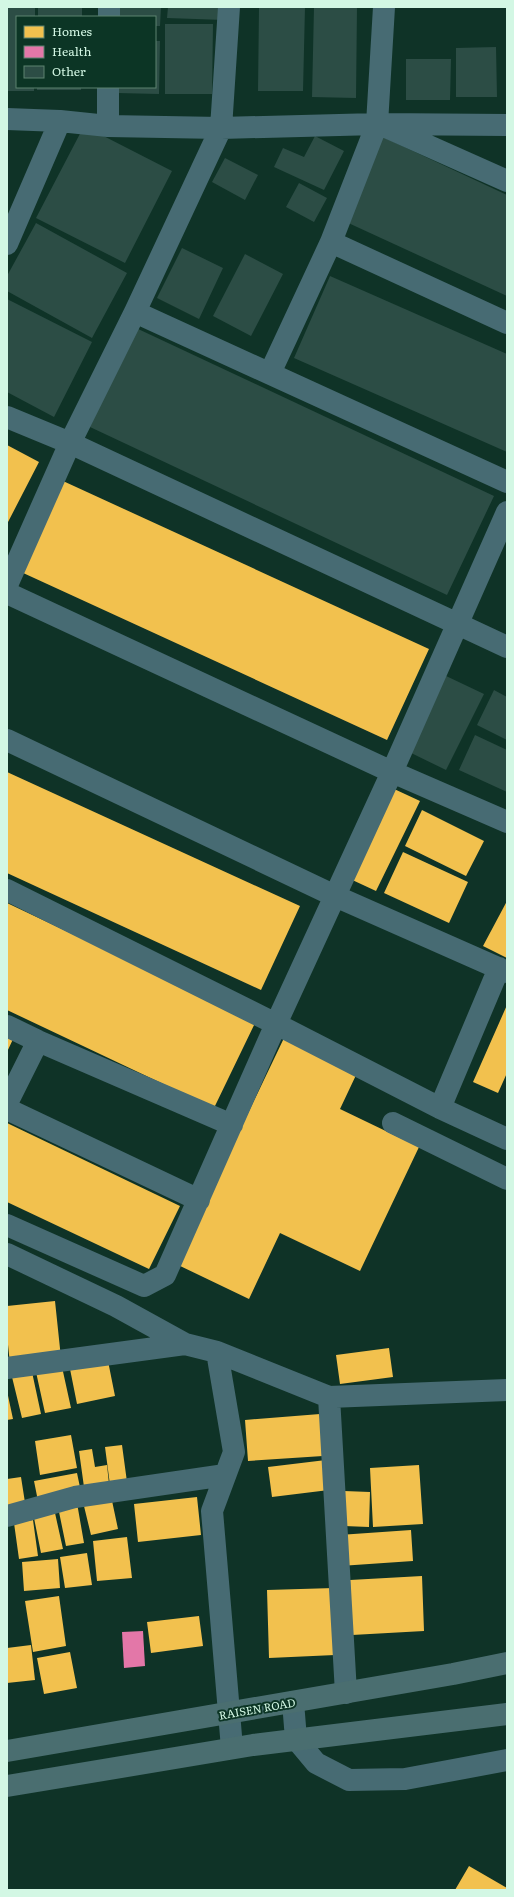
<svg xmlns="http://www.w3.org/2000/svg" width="514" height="1897" viewBox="0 0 514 1897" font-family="Literata,serif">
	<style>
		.homes { fill: #f2c14e }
		.health { fill: #e377a8 }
		.building { fill: #2c4d45 }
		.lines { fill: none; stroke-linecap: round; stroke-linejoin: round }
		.minor { stroke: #476b73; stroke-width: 22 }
		.major { stroke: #4a6e70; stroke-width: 22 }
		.labels { text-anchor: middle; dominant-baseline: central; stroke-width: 4; stroke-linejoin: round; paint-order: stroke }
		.street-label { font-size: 11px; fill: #d3f7e4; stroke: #0c3525 }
	</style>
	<rect width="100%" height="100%" fill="#0f3327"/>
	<!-- homes -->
	<path class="homes" d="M7 445 39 462 7 524Z
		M63 481 429 649 387 740 21 572Z
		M7 772 300 906 261 990 7 873Z
		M392 788 420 801 376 891 348 878Z
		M422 810 484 841 466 876 405 846Z
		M403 852 468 882 449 923 384 893Z
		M507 901V958L483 946Z
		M7 903 256 1021 214 1108 7 1010Z
		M507 1005V1073L498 1093 473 1082Z
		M7 1033 14 1037 7 1052Z
		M284 1038 357 1073 340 1109 419 1147 360 1271 280 1233 249 1299 176 1264Z
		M7 1123 180 1206 149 1269 7 1202Z
		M55 1301 61 1358 10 1364 7 1335V1306Z
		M389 1348 393 1377 340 1384 336 1355Z
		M108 1361 115 1396 77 1404 70 1369Z
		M62 1367 71 1408 45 1413 36 1372Z
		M32 1372 41 1414 22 1418 12 1377Z
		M7 1391 13 1419 7 1420Z
		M320 1414 323 1456 248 1461 245 1420Z
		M71 1435 77 1468 40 1475 35 1441Z
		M122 1445 127 1482 110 1485 105 1447Z
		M92 1449 95 1467 107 1465 109 1484 84 1487 79 1451Z
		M326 1460 329 1490 272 1497 268 1467Z
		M419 1465 423 1524 373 1527 370 1468Z
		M77 1473 81 1492 38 1501 34 1481Z
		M21 1477 26 1509 7 1512V1479Z
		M344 1491 370 1492 369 1527 344 1526Z
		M111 1496 118 1529 91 1535 83 1502Z
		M197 1497 201 1535 138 1542 134 1504Z
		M77 1503 84 1543 66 1546 58 1507Z
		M55 1513 63 1549 41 1553 34 1518Z
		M33 1520 38 1556 19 1559 14 1523Z
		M411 1530 413 1561 340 1566 339 1535Z
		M127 1537 132 1578 97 1581 93 1541Z
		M87 1553 92 1585 65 1588 60 1557Z
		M58 1559 60 1588 24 1591 22 1562Z
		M422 1576 424 1631 352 1635 350 1580Z
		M334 1588 335 1655 269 1658 267 1590Z
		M59 1596 66 1646 33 1652 25 1601Z
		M199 1616 203 1646 151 1653 147 1622Z
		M31 1645 35 1680 7 1683V1648Z
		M70 1652 77 1688 44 1694 37 1658Z
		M469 1866 507 1888V1890H455Z"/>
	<!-- health -->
	<path class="health" d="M143 1631 145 1666 124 1668 122 1632Z"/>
	<!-- building -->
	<path class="building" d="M7 7H35V17H17V87H34V91H7Z
		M38 7H82V17H38Z
		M117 7H161L160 26H155V17H116Z
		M168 7H224V20L167 18Z
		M259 7H305L303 91H258Z
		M314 7H357L356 98 312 97Z
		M165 24H213L212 94H165Z
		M155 41H160L159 94 117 93V87H155Z
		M496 47 497 97H456V48Z
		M406 59H451L450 100H406Z
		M37 87H81V90H37Z
		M84 126 172 171 125 263 36 218Z
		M315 136 344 151 324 190 274 167 283 148 304 157Z
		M383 137 507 195V296L344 221Z
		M225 158 258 175 245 200 212 182Z
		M299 183 327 198 314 222 286 207Z
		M36 223 127 273 92 338 7 291V276Z
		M182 248 223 268 199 319 157 298Z
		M245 254 283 274 251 336 213 316Z
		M330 276 507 354V452L294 358Z
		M7 299 92 342 54 417 7 392Z
		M136 328 494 496 447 595 90 427Z
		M444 675 484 694 446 770 407 751Z
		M494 690 507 697V740L477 725Z
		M475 735 507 750V792L459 770Z"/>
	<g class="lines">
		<!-- minor -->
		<path class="minor" d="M109 17V7
			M7 119 60 121 108 126 221 128 377 124 507 125
			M108 126V87
			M386 127 507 181
			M331 242 507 323
			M7 244 60 121
			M135 312 507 482
			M270 373 331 242 377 124 384 7
			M7 417 70 443 507 647
			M7 585 70 443 135 312 221 128 229 7
			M7 593 392 772 507 822
			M7 740 335 896 507 972
			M7 890 276 1024 440 1108 507 1139
			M7 1026 38 1041 232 1125
			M7 1103 38 1041
			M440 1108 499 968
			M7 1109 199 1200
			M393 1123 507 1179
			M7 1225 144 1286 165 1275 276 1024 392 772 507 512
			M7 1254 116 1306 185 1344
			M217 1352 329 1397
			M7 1368 185 1344 217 1352 234 1452 212 1511 232 1748
			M7 1516 75 1497 225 1475
			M346 1693 329 1397 507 1390
			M293 1702 296 1739 316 1763 349 1780 405 1779 507 1760"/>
		<!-- major -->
		<path class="major" d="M7 1751 453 1674 507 1663
			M7 1786 253 1745 507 1714"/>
	</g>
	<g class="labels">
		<!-- street labels -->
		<g class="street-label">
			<text transform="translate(257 1708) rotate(-10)">RAISEN ROAD</text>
		</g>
	</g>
	<!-- border -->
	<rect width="514" height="1897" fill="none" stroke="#d3f7e4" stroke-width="16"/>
	<!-- legend -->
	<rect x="16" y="16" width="140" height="72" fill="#0c3525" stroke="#5c8371"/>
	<rect x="24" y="26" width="20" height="12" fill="#f2c14e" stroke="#5c8371"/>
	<text x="52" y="36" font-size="12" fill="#d3f7e4">Homes</text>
	<rect x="24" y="46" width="20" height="12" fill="#e377a8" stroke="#5c8371"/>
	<text x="52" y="56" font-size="12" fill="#d3f7e4">Health</text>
	<rect x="24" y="66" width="20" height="12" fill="#2c4d45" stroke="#5c8371"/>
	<text x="52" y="76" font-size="12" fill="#d3f7e4">Other</text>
</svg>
